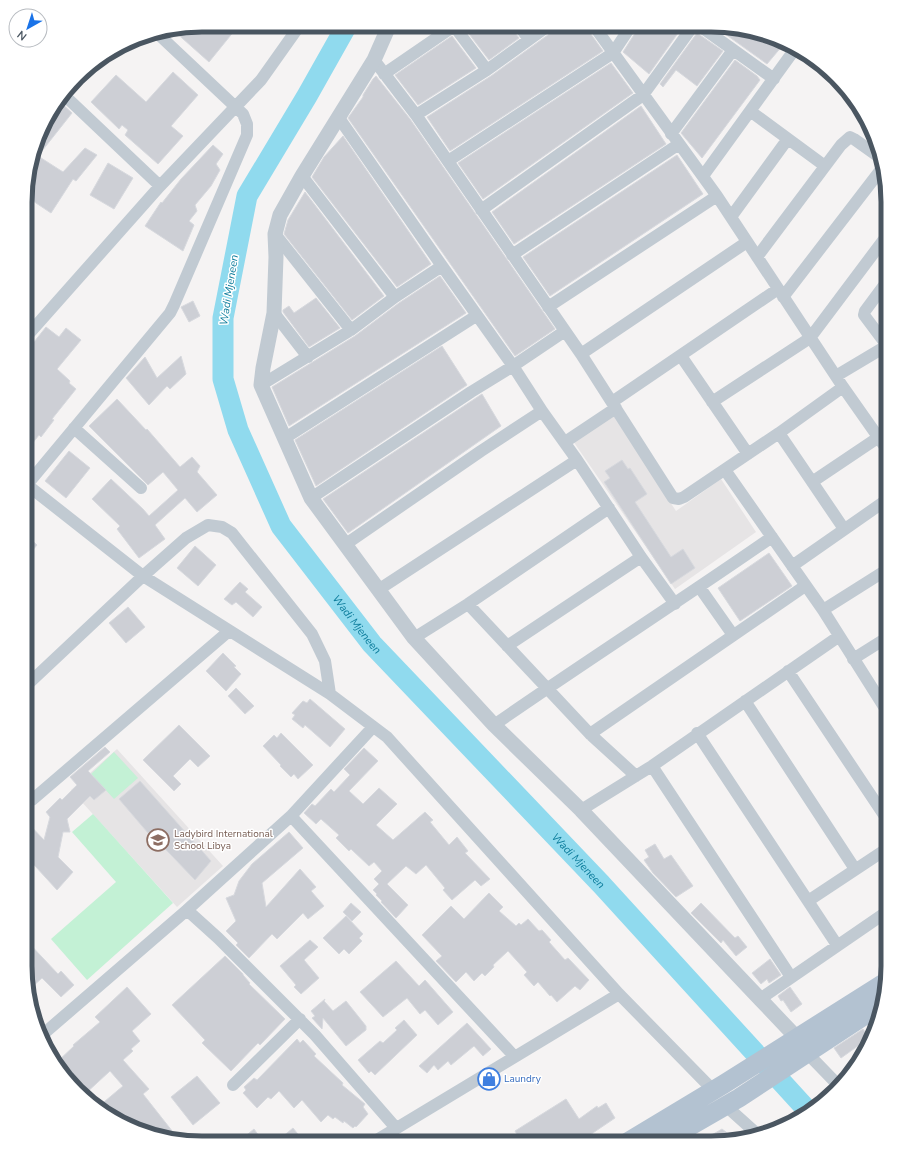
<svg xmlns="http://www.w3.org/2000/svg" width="913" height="1168" viewBox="0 0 913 1168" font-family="'Nunito Sans',sans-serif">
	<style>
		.education { fill: #e6e4e5 }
		.green { fill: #c3f1d5 }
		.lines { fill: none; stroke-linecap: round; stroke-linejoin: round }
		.river { stroke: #90daee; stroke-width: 21 }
		.building { fill: #cdcfd5; stroke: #d7d9de }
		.minor { stroke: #c1cad2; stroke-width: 12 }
		.tertiary { stroke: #c1cad2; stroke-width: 15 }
		.primary { stroke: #b3c2d1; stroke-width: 19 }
		.labels { text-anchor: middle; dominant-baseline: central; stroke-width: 3; stroke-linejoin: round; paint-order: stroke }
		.education-label { font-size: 10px; fill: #785e54; stroke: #fff; text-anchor: start }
		.shop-label { font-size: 10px; fill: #366cbe; stroke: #fff; text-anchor: start }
		.water-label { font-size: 11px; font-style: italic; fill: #0c7c9b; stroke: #fff }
		.rim { fill: none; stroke: #4a5661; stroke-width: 5 }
	</style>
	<rect width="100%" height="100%" fill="#f5f3f3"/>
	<!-- education -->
	<path class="education" d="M613 414 676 511 721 479 756 532 675 589 573 441Z
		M117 749 223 866 177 907 71 790Z"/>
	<!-- green -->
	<path class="green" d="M114 752 138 778 114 799 91 774Z
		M93 814 173 903 87 980 51 939 116 882 72 832Z"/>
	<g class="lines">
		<!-- river -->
		<path class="river" id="s1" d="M347 25 307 96 247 196 223 318V379L238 430 281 526 372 644 601 884 809 1112"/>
	</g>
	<!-- building -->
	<path class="building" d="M202 25H239L209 62 173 30Z
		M463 26H512L513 30 519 38 489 60Z
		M555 26H587L588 30 603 51 450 151 427 117 491 76 552 32Z
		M638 26H683L649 74 623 52 637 30Z
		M714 26 734 27 783 45 767 64Z
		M697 33 723 51 697 86 676 70 663 87 660 84Z
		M452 36 476 68 418 105 395 75Z
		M735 60 757 76 760 80 702 158 681 133Z
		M611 63 633 93 483 199 458 163Z
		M173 72 198 95 171 126 183 136 158 164 125 135 128 130 122 125 119 129 91 102 116 75 146 102Z
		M376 76 410 119 555 329 515 356 348 118 363 97V95L373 79Z
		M59 101 72 113 38 156 63 172 85 148 97 155 76 181 73 179 51 213 27 197V178L49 114Z
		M641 106 666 144 514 244 492 212Z
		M343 136 431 264 397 287 312 177 324 157Z
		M213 145 223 154 216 164 220 170 211 186 195 205 197 211 189 221 194 225 183 251 145 226 161 202 162 203 181 179Z
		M677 155 703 194 550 296 523 257Z
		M108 163 133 178 114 209 90 195Z
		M305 192 384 296 352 320 284 234 288 220Z
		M440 276 466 313 289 426 272 387 355 336 399 303Z
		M316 298 340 328 309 347 283 312V310L289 306 294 313Z
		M193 301 200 316 189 322 181 307Z
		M46 327 59 337 66 328 81 340 57 369 70 381 69 383 76 389 52 419 54 420 41 437 39 435 31 445 26 441V352Z
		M442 346 467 385 316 486 295 440Z
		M181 356 186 374 170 389 167 386 149 405 126 378 145 357 157 378Z
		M482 394 501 426 348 533 323 499Z
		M117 399 146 430 147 429 180 467 192 457 200 466 197 472 217 495 197 512 185 498 155 525 165 539 139 558 117 529 120 526 92 499 111 479 143 509 149 516 178 490 163 472 148 485 89 426Z
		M69 451 90 468 66 498 45 481Z
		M622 460 628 469 630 468 647 494 635 502 671 557 683 549 695 568 671 584 604 482 610 478 605 471Z
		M26 535 37 545 26 558Z
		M195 546 216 565 198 586 177 568Z
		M769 553 792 586 740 621 718 588Z
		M240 582 248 589 245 592 262 607 253 617 236 602 232 605 224 599Z
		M128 607 145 627 126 643 109 623Z
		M223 653 236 666 234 667 241 674 226 691 206 671Z
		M236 688 254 706 245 714 228 696Z
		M310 699 345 729 330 747 305 725 303 728 292 719 295 715 292 713 303 701 307 703Z
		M179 725 210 756 198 767 190 759 173 776 181 784 174 791 143 760Z
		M281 733 313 765 298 779 294 774 291 777 280 766 281 765 263 746 274 735 277 738Z
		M105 747 110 752 88 771 106 790 94 800 90 796 67 819 70 832H63L58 857 73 872 57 890 25 855V820L44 840 50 817 46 812 60 798 62 800 77 785 70 777Z
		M364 748 378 761 349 791 363 804 379 788 397 804 376 825 393 840 425 812 433 820 430 822 449 845 457 837 468 851 465 853 490 879 481 886 475 880 452 900 443 890 445 888 426 865 416 874 406 866 387 884 408 905 396 918 381 902 382 901 376 895 377 894 373 890 379 884 374 879 382 871 374 862 369 866 351 849 349 851 336 838 339 835 321 819 316 824 304 813 312 804 315 806 331 789 334 792 350 775 344 769Z
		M140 781 211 861 195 880 149 832 148 833 119 799Z
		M289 832 303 848 262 883 266 907 300 869 316 887 311 891 324 906 308 919 303 913 277 939 272 934 249 958 236 945 238 943 226 931 236 921 226 898 234 895 239 881 252 864Z
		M655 844 664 859 671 855 693 886 676 897 653 873 644 860 649 857 645 850Z
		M489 893 503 907 499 911 516 926 519 923 521 925 528 919 539 931 542 930 551 940 549 942 565 960 568 958 589 980 580 990 575 986 557 1002 551 995 550 996 538 982 534 986 524 975 527 972 508 951 493 965 494 967 485 976 482 973 474 981 466 972 456 982 436 961 442 956 422 935 451 906 464 919Z
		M351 903 361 912 352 921 343 912Z
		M701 903 735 938 738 936 747 947 736 956 723 940 721 943 691 913Z
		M346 916 363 934 359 938 362 941 349 954 344 949 339 954 323 938Z
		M25 939 58 974 61 971 74 985 61 997 42 978 32 987 27 981 25 966Z
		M310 940 318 947 304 960 319 978 301 994 294 987 296 985 280 966Z
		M225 956 243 974V975L250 983 249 984 285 1019 260 1045 258 1043 231 1071 202 1043 205 1040 172 1005Z
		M770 959 781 975 769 983 767 979 761 984 752 973Z
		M396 961 419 986 425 980 453 1012 438 1025 425 1010 420 1014 407 998 383 1017 360 992Z
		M127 987 151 1014 132 1031 140 1041 131 1049 133 1051 123 1060 149 1089 143 1094 180 1141 145 1134 104 1113 98 1107 123 1086 110 1071 85 1094 56 1063 74 1046 73 1045 100 1022 95 1017Z
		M790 987 802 1004 791 1012 783 1000 781 1001 778 996Z
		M325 999 324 1001 333 1011 346 1001 366 1026V1030L346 1046 323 1018 322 1029 312 1018 315 1016 311 1011Z
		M404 1020 417 1035 375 1075 371 1071 369 1073 358 1060 380 1041 383 1043 397 1030 395 1028Z
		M467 1023 491 1049 483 1056 474 1046 451 1065 448 1061 438 1070 434 1065 427 1073 419 1066Z
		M863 1029 869 1038 841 1058 834 1048Z
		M297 1039 300 1043 303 1040 316 1054 314 1056 343 1083 342 1085 365 1104 363 1107 368 1114 356 1127 355 1126 353 1128 344 1121 343 1123 335 1117 333 1119 328 1115 321 1122 302 1100 294 1108 279 1091 271 1099 268 1097 257 1108 243 1093 246 1090 244 1087 254 1078 257 1080Z
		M197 1076 220 1103 193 1125 171 1097Z
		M566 1099 579 1119 597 1106 598 1108 606 1103 615 1118 578 1143H522L515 1131Z
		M293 1128 305 1143H275Z
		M254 1129 264 1143H237Z
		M722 1129 735 1139 723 1143H698Z"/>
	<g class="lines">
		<!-- minor -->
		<path class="minor" d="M454 26 487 70
			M519 26 529 39
			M594 26 717 196 843 387 888 451
			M700 26 774 79
			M374 60 416 115 581 354 673 498 679 499 684 497 779 433 843 387
			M384 74 454 26
			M64 95 160 186
			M750 111 825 166
			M416 115 487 70 548 26
			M339 118 442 266 513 366 542 411 577 460 641 557 675 604
			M671 134 733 50
			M448 161 613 53 631 26
			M302 176 395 297
			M703 176 795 49
			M481 210 643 95 693 26
			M731 217 787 140
			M275 234 351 330
			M512 255 679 144
			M757 257 841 145 850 137 854 139 882 159
			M783 297 883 167
			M548 307 717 196
			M274 313 308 357
			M26 337 160 186 261 80 300 25
			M888 347 864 315 865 311 888 280
			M581 354 747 242
			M681 356 748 454
			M836 376 888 345
			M261 385 351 330 395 297 442 266
			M612 402 778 289
			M712 402 810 338 888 234
			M74 428 141 488
			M779 433 844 529
			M285 438 476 316
			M565 442 616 408
			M725 470 823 610 888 713
			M812 482 879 437
			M26 484 143 576 330 694 387 737 619 994 713 1090
			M26 486 170 313 174 305 247 135V124L243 114 157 33
			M311 498 471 392 513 366 565 331
			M346 544 481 451 542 411
			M792 566 888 499
			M700 588 733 635
			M378 590 577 460
			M468 604 590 734 636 776
			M823 610 888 569
			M414 638 468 604 609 508
			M507 646 641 557
			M853 659 888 637
			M788 671 888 821
			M26 686 143 576 186 538 208 525 222 527 232 533 312 634 325 661 330 694
			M745 701 855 869
			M494 725C586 661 680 601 772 537
			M697 733 837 945
			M590 734 805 586
			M652 766 791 977
			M32 800 229 631
			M581 810 652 766 838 637
			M291 816 514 1056
			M808 901 888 848
			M187 910 218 938 315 1035 396 1128
			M760 999 888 911
			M41 1036 187 910 291 816 373 727
			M807 1053 840 1087
			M233 1085 300 1019
			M726 1106 756 1133
			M372 1143 619 994"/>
		<!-- tertiary -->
		<path class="tertiary" d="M389 26 374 60 302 176 280 215 275 234 276 257 274 313 263 368 261 385 311 498 414 638 494 725 581 810 760 999 797 1038 803 1047"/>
		<!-- primary -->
		<path class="primary" d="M626 1143 724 1084 887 981
			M661 1143 739 1098 879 1006"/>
	</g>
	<!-- icons -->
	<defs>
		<g id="school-ring" transform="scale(1.15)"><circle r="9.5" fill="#fff" stroke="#8d6e63" stroke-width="1.5"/><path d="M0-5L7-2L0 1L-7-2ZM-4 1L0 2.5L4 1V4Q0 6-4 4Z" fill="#8d6e63"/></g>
		<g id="shop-ring" transform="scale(1.15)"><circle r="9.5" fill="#fff" stroke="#3f7fe0" stroke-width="1.5"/><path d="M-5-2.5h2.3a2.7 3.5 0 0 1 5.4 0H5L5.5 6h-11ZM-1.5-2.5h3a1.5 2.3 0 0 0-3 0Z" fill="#3f7fe0"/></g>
	</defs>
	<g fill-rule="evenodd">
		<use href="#school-ring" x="158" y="840"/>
		<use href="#shop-ring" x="489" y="1079"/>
	</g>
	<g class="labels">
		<!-- education labels -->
		<g class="education-label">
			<text x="174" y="834">Ladybird International<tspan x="174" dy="12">School Libya</tspan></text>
		</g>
		<!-- shop labels -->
		<g class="shop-label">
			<text x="504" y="1079">Laundry</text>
		</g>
		<!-- water labels -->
		<g class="water-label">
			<text transform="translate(229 290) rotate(-81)">Wadi Mjeneen</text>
			<text stroke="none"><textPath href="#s1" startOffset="666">Wadi Mjeneen</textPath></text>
			<text stroke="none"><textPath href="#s1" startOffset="990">Wadi Mjeneen</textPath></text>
		</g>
	</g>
	<!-- crop -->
	<path d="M0 0H913V1168H0ZM202 32H711A170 170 0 0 1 881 202V966A170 170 0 0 1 711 1136H202A170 170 0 0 1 32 966V202A170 170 0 0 1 202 32Z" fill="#fff" fill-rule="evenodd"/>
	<path class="rim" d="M202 32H711A170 170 0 0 1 881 202V966A170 170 0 0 1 711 1136H202A170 170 0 0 1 32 966V202A170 170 0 0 1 202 32Z"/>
	<!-- north arrow -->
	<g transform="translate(28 28) rotate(219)"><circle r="19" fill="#ffffff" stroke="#b7bbc0"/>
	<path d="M0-3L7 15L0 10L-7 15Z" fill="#1a73e8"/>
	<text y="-6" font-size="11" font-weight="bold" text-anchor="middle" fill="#4a5661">N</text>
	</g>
</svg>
